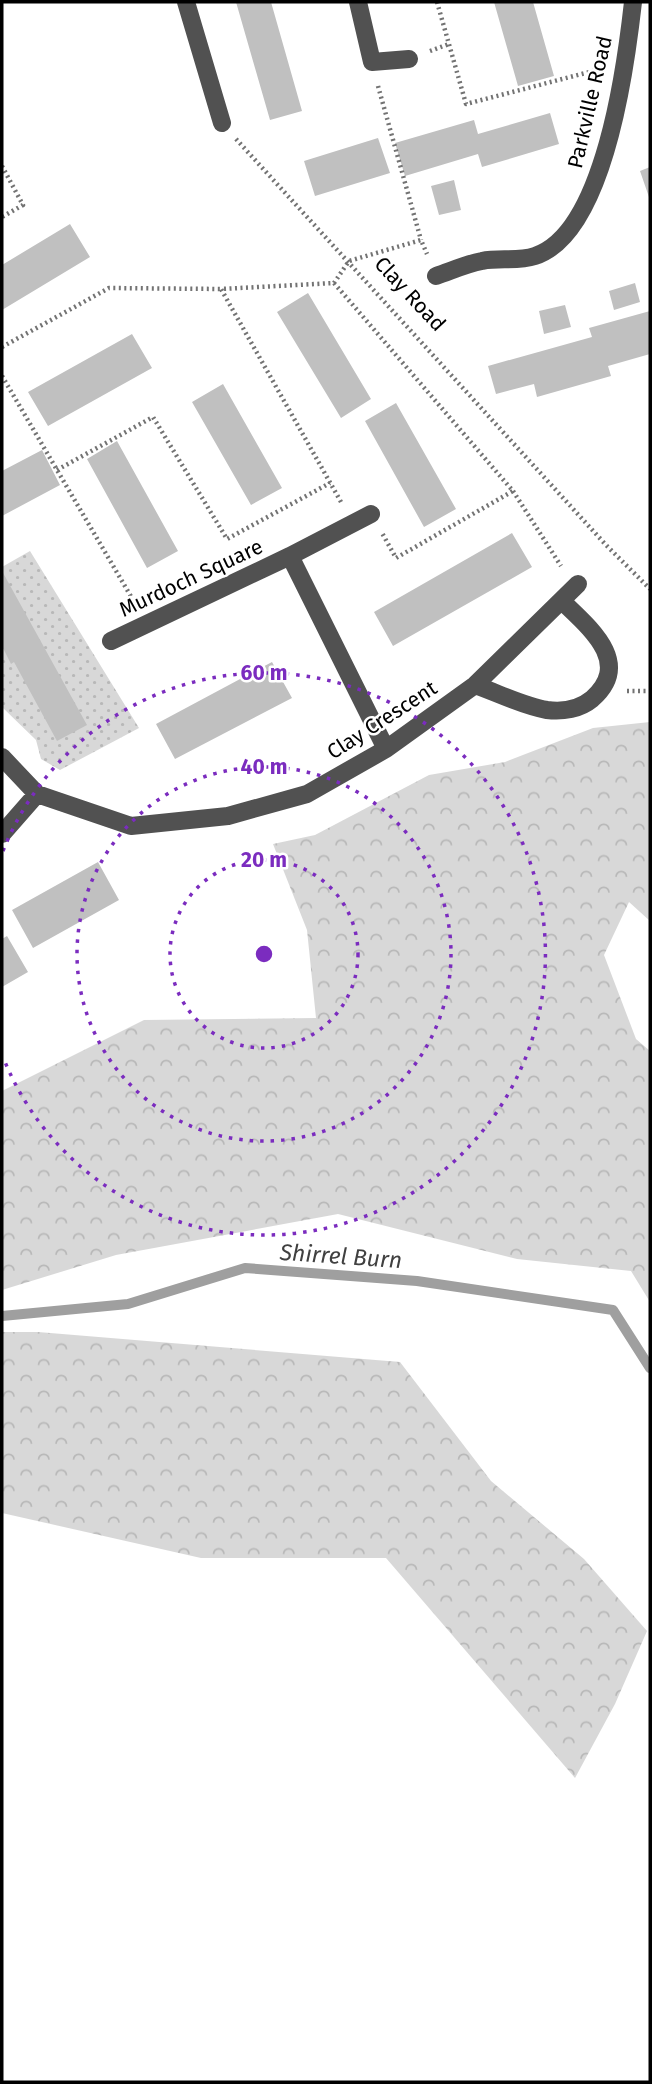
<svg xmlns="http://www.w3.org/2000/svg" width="652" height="2084" viewBox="0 0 652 2084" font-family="'Fira Sans',sans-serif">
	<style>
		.forest { fill: url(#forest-crowns) }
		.garden { fill: url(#garden-dots) }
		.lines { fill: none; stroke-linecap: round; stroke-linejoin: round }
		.stream { stroke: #9f9f9f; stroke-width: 10 }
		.building { fill: #c0c0c0 }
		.path { stroke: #737373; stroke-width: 4.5; stroke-dasharray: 2 3.5; stroke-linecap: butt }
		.minor { stroke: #515151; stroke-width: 18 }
		.ring { fill: none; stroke: #7b2cbf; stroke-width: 3.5; stroke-dasharray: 3.5 7 }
		.labels { text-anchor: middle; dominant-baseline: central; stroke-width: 5; stroke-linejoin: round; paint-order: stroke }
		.street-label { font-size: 21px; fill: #000; stroke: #fff }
		.water-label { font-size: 23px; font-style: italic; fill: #404040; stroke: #fff }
		.centre { fill: #7b2cbf; stroke: #fff; stroke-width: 3.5 }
		.ring-label { font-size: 21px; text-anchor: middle; font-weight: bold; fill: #7b2cbf; stroke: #fff; stroke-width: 5; stroke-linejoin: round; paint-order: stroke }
	</style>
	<defs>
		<pattern id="forest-crowns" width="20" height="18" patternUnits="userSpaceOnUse" patternTransform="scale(1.75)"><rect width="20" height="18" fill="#d8d8d8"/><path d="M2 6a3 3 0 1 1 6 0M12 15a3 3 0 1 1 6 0" fill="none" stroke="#b8b8b8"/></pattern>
		<pattern id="garden-dots" width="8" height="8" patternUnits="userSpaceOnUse" patternTransform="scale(1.75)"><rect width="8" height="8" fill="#d8d8d8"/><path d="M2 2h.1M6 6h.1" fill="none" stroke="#b8b8b8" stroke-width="1.8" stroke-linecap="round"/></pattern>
	</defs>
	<rect width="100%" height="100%" fill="#fff"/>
	<!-- forest -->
	<path class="forest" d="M650 722V921L629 902 604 955 636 1039 650 1051V1302L631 1271 517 1259 338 1214 116 1255 2 1290V1091L144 1020 316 1018 307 930 273 844 315 835 429 775 505 762 593 728Z
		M2 1332H38L400 1362 491 1481 584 1559 647 1631 615 1704 575 1778 386 1558H201L2 1513Z"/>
	<!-- garden -->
	<path class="garden" d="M30 551 139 728 60 770 41 759 36 740 2 707V567Z"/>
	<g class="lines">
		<!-- stream -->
		<path class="stream" d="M2 1316 128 1304 245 1268 417 1281 613 1310 650 1368"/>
	</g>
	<!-- building -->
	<path class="building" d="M236 2H271L302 111 270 120Z
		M494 2H533L554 76 518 86Z
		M550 113 559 144 482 167 478 154 405 176 395 143 474 120 478 134Z
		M378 138 390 173 315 196 304 161Z
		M650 167V200L640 171Z
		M454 180 461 210 439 215 431 186Z
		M70 224 90 257 2 310V265Z
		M635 283 640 302 614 310 609 291Z
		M308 293 371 399 341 418 277 312Z
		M565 305 571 327 544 334 539 311Z
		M650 311V354L608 366 611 376 537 397 534 384 496 394 488 366 592 337 589 328Z
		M132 334 152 368 48 426 28 392Z
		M223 384 282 488 251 505 192 402Z
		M396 403 456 509 424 527 365 421Z
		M117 441 178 551 147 568 87 459Z
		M42 450 60 485 2 516V471Z
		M512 533 532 567 393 646 374 612Z
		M2 571 87 725 57 741 14 662 11 664 2 646Z
		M272 662 292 698 175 759 156 724Z
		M98 862 119 900 33 948 12 910Z
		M7 936 28 972 2 987V939Z"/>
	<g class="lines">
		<!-- path -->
		<path class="path" d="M437 2 466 104 601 69
			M430 51 449 44
			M378 86 421 240
			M236 139 606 545 650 589
			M2 166 23 205 2 217
			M334 283 513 491 396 558 382 533
			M2 347 109 288 221 289
			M2 376 136 605
			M57 470 153 417 227 539 330 483
			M513 491 561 566
			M341 502 221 289 334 283 349 261 421 240 427 254
			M627 691H650"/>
		<!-- minor -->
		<path class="minor" d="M186 2 222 123
			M358 2 372 62 409 59
			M436 276C451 271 466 264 482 261 499 257 517 262 535 256 605 233 626 65 633 2
			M290 556 371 514
			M111 641 290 556 386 749
			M475 685C498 693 523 706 547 710 563 712 580 709 592 699 633 663 590 628 563 602
			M2 757 37 794 131 826 228 816 307 794 386 749 475 685 578 584
			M2 834 37 794"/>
	</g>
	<!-- distance rings -->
	<g class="ring">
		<circle cx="264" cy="954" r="94"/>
		<circle cx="264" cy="954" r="187"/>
		<path d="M3 851A281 281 0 1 1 3 1057"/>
	</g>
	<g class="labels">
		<!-- street labels -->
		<g class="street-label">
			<text transform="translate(590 102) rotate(-77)">Parkville Road</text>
			<text transform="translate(410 294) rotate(47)">Clay Road</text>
			<text transform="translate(191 578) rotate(-25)">Murdoch Square</text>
			<text transform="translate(382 720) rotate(-33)">Clay Crescent</text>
		</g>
		<!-- water labels -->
		<g class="water-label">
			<text transform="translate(341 1256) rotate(4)">Shirrel Burn</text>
		</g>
	</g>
	<circle cx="264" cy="954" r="10" class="centre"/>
	<g class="ring-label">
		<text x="264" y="680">60 m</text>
		<text x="264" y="774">40 m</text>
		<text x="264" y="867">20 m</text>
	</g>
	<!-- border -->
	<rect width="652" height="2084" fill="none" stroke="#000000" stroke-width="7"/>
</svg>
